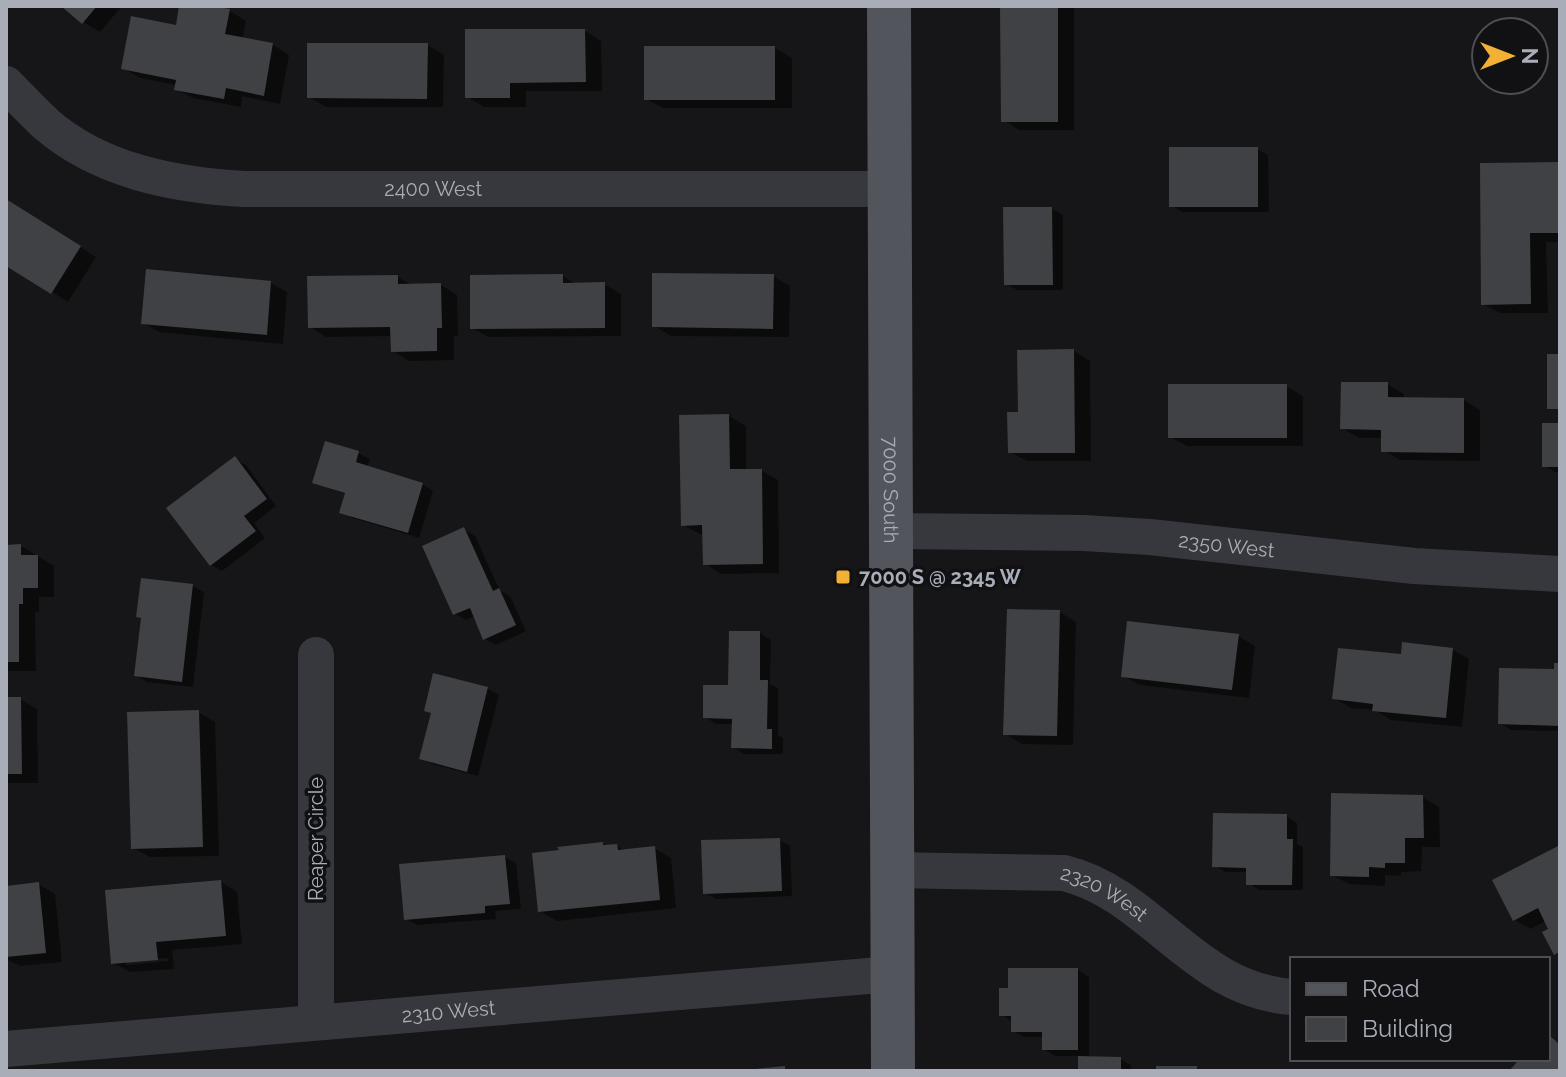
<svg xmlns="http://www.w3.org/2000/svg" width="1566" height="1077" viewBox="0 0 1566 1077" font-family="Raleway,sans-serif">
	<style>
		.shadow { fill: #0007; fill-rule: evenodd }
		.building { fill: #404145 }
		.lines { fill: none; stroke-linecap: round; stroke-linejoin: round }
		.minor { stroke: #37383d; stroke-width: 36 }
		.major { stroke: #53555c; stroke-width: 44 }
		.poi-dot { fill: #f2b134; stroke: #111113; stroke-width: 3 }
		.labels { text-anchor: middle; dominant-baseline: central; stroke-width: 7; stroke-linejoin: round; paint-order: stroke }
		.street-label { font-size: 20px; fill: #a8adb8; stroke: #111113 }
		.poi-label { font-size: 20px; font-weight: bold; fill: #a8adb8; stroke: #111113; text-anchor: start }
	</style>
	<rect width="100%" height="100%" fill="#161618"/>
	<!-- shadow -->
	<path class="shadow" d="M64 6H122L100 32 83 22Z
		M181 6H202L230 11 246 21 242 40 273 45 289 55 280 104 242 96 241 107 193 98 176 89 177 85 140 78 123 68 177 27Z
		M1002 6H1070L1074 8V130H1019L1003 120Z
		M585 31 601 41 602 91H526V107H484L467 97Z
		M427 45 444 55 443 107H326L309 97Z
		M775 48 792 58V108H663L646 99Z
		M1257 149 1268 155 1269 212H1182L1171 205Z
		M1560 164V242H1546L1548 313H1500L1483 304Z
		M6 201 96 257 68 302 6 263Z
		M1052 209 1063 215V290H1017L1006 284Z
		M563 276 577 285 604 284 621 294V336L489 337 472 328Z
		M773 276 790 286 789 337 671 336 654 326Z
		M398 277 413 286 441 285 457 295 458 336H454V360L409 361 393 351 392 336 326 337 310 327Z
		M271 283 287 292 283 344 159 332 143 323Z
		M1074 351 1090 361 1091 461H1027L1010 452 1020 414Z
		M1387 384 1404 394V399L1464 400 1480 410V461L1400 460 1383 450V438H1359L1342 428Z
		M1286 386 1303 396V446H1187L1170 437Z
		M729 416 746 426V471H762L778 480 779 573 721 574 705 564 704 534H700L683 525Z
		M1560 425V472H1555L1544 466Z
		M326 443 358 453 370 459 367 468 422 484 433 491 419 538 353 518 342 512 347 495 314 482Z
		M235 459 246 465 276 506 254 523 265 538 222 571 211 565Z
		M464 530 475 536 500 591 510 596 526 631 496 645 485 639 475 616 466 620 455 614Z
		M6 546H21L54 566V597H39V612H35L36 671H6Z
		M193 586 204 592 193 687 147 682 136 675 143 619 138 616Z
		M1060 612 1076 622 1073 745 1022 744 1005 734Z
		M760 633 771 640 770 684 778 688V735L783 738V754H744L733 747 734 724H716L705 717 730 687Z
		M1238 636 1255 646 1249 698 1140 685 1123 676Z
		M1453 650 1469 659 1462 727 1391 720 1375 710 1351 708 1334 698 1403 656Z
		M1560 665V731L1511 730 1500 723Z
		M435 675 488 689 499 695 478 776 432 764 421 758 433 714 426 710Z
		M6 699H20L37 709 38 783H6Z
		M198 712 215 722 219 856 150 857 133 848Z
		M1422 797 1439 807 1440 847H1422L1421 871 1401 872V876L1385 875V886L1349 884 1332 875Z
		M1286 816 1297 823V844L1303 847V890H1259L1248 883V872H1225L1214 865Z
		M779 840 790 846 792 896 716 899 705 893Z
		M603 844 617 846 626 851 654 848 671 858 676 908 557 921 540 911Z
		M1560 847V956L1555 953 1551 930 1546 921 1531 929 1515 920Z
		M505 857 516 863 521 909 495 911 496 919 417 925 406 919Z
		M221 882 237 892 242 944 172 950 174 969 130 972 113 963ZM168 958V961L126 965V961Z
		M38 884 55 894 62 962 20 966 6 959V888Z
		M1078 970 1089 977V1058L1120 1059 1131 1065V1071H1080V1056H1055L1044 1049V1037H1024L1013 1031V1022L1001 1014 1010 990Z"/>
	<!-- building -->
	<path class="building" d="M61 6H97L82 24Z
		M179 6H212L230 9 225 34 273 43 264 96 226 88 224 99 174 90 176 80 121 69 131 16 176 25Z
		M1000 6H1058V122H1001Z
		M465 29H585L586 82 510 83V98H465Z
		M307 43H428L427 99 307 98Z
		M644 46H775V100H644Z
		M1169 147H1258V207H1169Z
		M1560 162V233H1530L1531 304 1481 305 1480 163Z
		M6 199 81 246 51 294 6 266Z
		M1003 207H1052L1053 285H1004Z
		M146 269 271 281 267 335 141 324Z
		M652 273 774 274 773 329 652 327Z
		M563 274V283L605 282V328L470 329V275Z
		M398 275V284L441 283 442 328H437V351L391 352 390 327 308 328 307 276Z
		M1074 349 1075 453H1008L1007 412H1018L1017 350Z
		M1547 354H1560V409H1547Z
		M1341 382H1388V397L1464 398V453L1381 452V430L1340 429Z
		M1168 384H1287V438H1168Z
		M729 414 730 469H762L763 564 703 565 702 525 681 526 679 415Z
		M1542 423H1560V467H1542Z
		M325 441 359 451 356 462 423 483 408 533 339 513 345 493 312 483Z
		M235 456 267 499 244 516 256 531 210 566 166 508Z
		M464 527 493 591 499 588 516 625 483 640 470 608 453 615 422 546Z
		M21 544V555H38V588H23V604H19V662H6V545Z
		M141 578 193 584 182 682 134 676 141 618 136 617Z
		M1007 609 1060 610 1057 736 1003 735Z
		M1127 621 1239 634 1232 690 1121 677Z
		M729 631H760V680H768L767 729H772V749L731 748 732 719 703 718V685H728Z
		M1402 642 1453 648 1446 718 1372 711 1373 704 1332 699 1338 648 1401 654Z
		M1554 663H1560V726L1498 724 1499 668 1554 669Z
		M433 673 488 687 467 772 419 759 431 713 424 711Z
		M6 697H21L22 774H6Z
		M199 710 203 847 131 849 127 712Z
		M1331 793 1423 795 1424 838H1405V863H1385V868L1369 867V877L1330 876Z
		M1213 813 1287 814V839H1293L1292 885H1246V868L1212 867Z
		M780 838 782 891 703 894 701 840Z
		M603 842V845L617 844 618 850 655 846 660 900 538 912 532 853 559 850 557 847Z
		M1560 845V952L1554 955 1542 932 1548 929 1538 908 1513 921 1492 880Z
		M505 855 510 904 485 906V913L404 920 399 864Z
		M221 880 226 936 156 942 158 960 111 964 105 890Z
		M39 882 46 953 6 957V886Z
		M1008 968H1078V1050H1042V1032H1011V1016H999V988H1008Z
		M1548 1034 1560 1045V1071H1509L1517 1062 1514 1059H1548Z
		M1078 1056 1121 1057V1071H1078Z
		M785 1066V1071H755V1069Z
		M1156 1066H1197V1071H1156Z"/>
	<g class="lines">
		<!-- minor -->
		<g class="minor">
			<path id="s1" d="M6 84C19 97 32 111 46 124 100 171 174 185 244 189H889"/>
			<path id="s2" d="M891 531 1084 533 1150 537 1414 566 1560 574"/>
			<path d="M316 655V1022"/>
			<path id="s3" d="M891 870 1064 873C1153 895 1193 990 1292 997"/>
			<path id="s4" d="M6 1049 892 974"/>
		</g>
		<!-- major -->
		<path class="major" id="s5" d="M889 6 893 1071"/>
	</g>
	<!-- markers -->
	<rect class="poi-dot" x="835" y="569" width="16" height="16" rx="4"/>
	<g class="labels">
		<!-- street labels -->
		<g class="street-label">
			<text stroke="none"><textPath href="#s1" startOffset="458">2400 West</textPath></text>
			<text stroke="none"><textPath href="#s5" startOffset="484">7000 South</textPath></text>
			<text stroke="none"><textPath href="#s2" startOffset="336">2350 West</textPath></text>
			<text transform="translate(316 839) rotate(-90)">Reaper Circle</text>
			<text stroke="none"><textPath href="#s3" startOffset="218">2320 West</textPath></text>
			<text stroke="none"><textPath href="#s4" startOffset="444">2310 West</textPath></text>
		</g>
		<!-- poi labels -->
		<g class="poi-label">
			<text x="859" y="577">7000 S @ 2345 W</text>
		</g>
	</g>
	<!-- border -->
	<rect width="1566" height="1077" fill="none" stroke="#a8adb8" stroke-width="16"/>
	<!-- legend -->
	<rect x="1290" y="957" width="260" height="104" fill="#111113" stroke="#4d4f55" stroke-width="2"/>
	<rect x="1306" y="983" width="40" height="12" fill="#53555c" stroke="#4d4f55" stroke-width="2"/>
	<text x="1362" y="997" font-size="24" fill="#a8adb8">Road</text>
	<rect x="1306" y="1017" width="40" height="24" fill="#404145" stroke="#4d4f55" stroke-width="2"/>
	<text x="1362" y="1037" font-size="24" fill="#a8adb8">Building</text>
	<!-- north arrow -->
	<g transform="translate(1510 56) rotate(90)"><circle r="38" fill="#111113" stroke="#4d4f55" stroke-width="2"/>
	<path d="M0-6L14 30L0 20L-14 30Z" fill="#f2b134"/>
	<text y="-12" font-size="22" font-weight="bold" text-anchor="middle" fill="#a8adb8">N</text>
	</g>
</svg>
